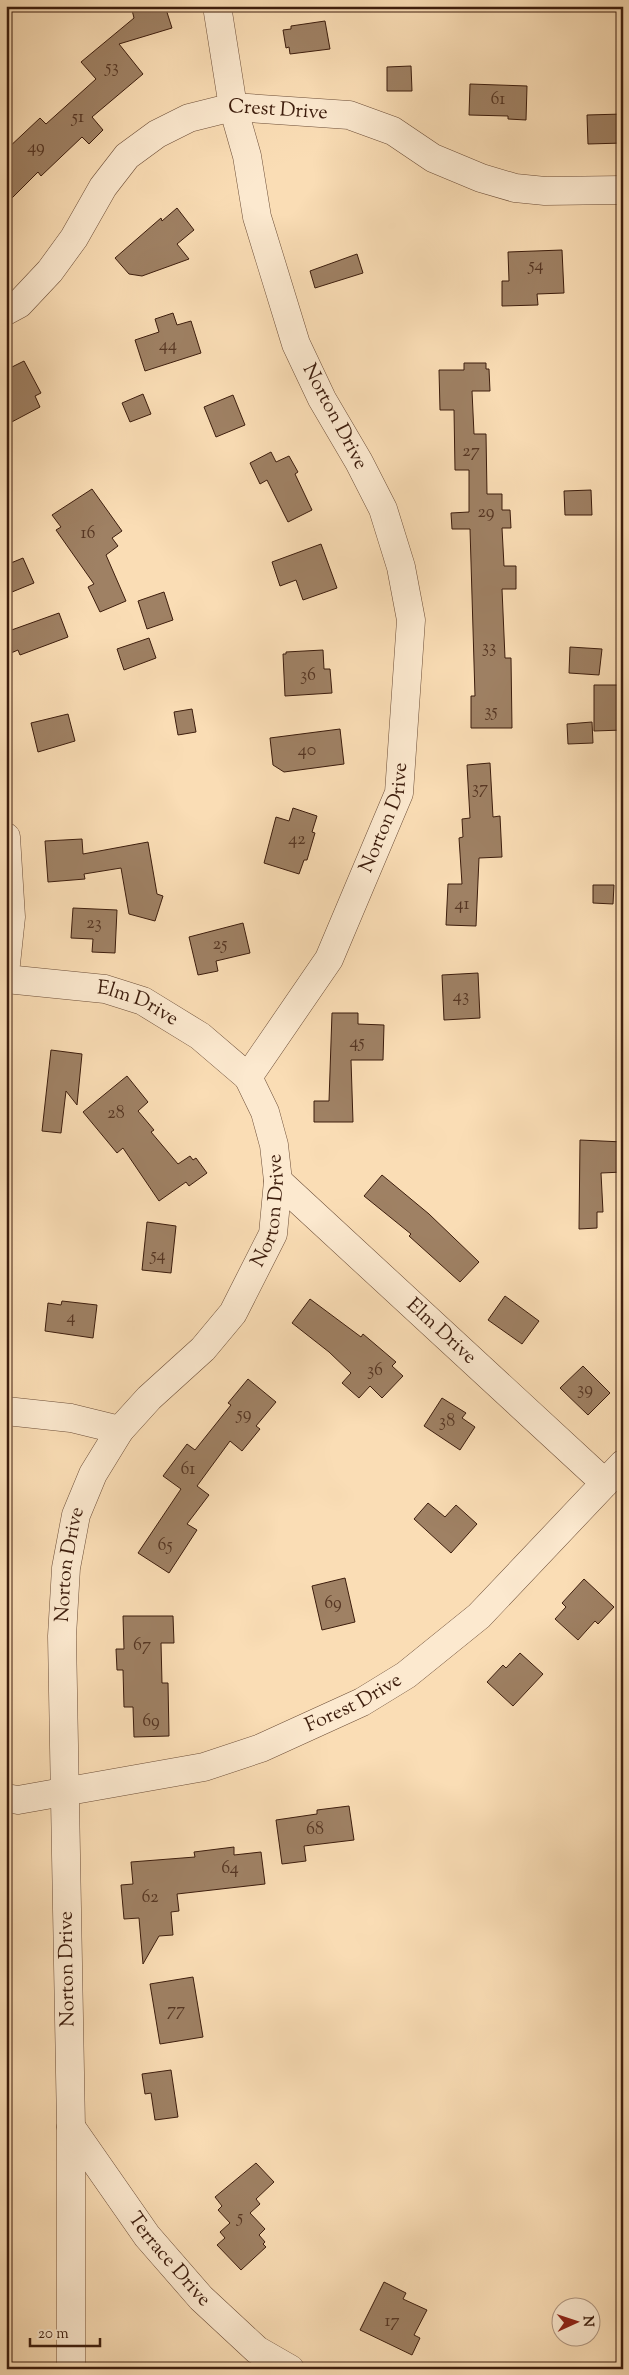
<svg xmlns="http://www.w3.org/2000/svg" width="629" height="2375" viewBox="0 0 629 2375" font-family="'Sorts Mill Goudy',serif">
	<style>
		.building { fill: #9f8164; stroke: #3d1d0d }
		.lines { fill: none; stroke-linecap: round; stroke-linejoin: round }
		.minor-casing { stroke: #6c4d37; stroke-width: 29 }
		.minor { stroke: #fce9cf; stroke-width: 28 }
		.labels { text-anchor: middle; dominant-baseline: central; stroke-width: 4; stroke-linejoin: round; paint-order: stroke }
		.number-label { font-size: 18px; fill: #563623 }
		.street-label { font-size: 20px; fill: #3d1d0d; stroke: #fce9cf }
	</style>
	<rect width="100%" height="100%" fill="#faddb5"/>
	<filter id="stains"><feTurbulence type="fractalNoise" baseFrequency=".004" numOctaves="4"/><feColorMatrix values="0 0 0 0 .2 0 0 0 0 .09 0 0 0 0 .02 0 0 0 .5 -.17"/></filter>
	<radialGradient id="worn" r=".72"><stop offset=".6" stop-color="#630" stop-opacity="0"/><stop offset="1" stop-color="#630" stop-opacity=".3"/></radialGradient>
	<!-- building -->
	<path class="building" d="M131 6H165L172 28 119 44 143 74 92 117 103 130 89 144 82 137 41 176 38 172 6 204V150L40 118 46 124 96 79 81 62 134 18Z
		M325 21 330 49 290 54 289 47 286 48 283 30 291 29V26Z
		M411 66 412 91H387V67Z
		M470 84 527 86 526 120 508 119V116L469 115Z
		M623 114V143L588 144 587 115Z
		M177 208 194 230 177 244 189 259 142 276 129 274 115 258 161 218 162 221Z
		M562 250 564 293 537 294 538 305 502 306V281H509L508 252Z
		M357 254 363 273 315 288 310 271Z
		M173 313 177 325 191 321 201 353 145 371 135 340 159 332 155 319Z
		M24 361 41 393 35 396 40 407 6 425V370Z
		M464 363H486V369H489L490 391H472L474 434H486L487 494H502V510H510L511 528H502L504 566H516V589H502L505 658H511L512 728H471V696H475L470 529H452L451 513 469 512V470H455L454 410H440L439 370H464Z
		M143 394 151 414 130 422 122 403Z
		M233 395 245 425 216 437 204 407Z
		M271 452 276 462 289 456 298 472 295 474 312 510 288 522 267 480 260 484 250 463Z
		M92 489 122 531 112 538 118 546 106 555 126 601 100 612 88 587 94 584 56 530 61 527 52 515Z
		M591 490 592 515H565L564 491Z
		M321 544 337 588 303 600 296 580 280 586 272 562Z
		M23 558 34 583 12 592 6 577V565Z
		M164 592 173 620 147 629 138 601Z
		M59 613 68 637 20 655 18 650 11 653 6 642V632Z
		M149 638 156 658 124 670 117 649Z
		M570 647 602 649 599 675 569 673Z
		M323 650 324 669H330L332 693 285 696 283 654H286V652Z
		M594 685H623V730L594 731Z
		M192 709 196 732 178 735 174 712Z
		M68 714 75 741 38 752 31 723Z
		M592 722 593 743 568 744 567 724Z
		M340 729 344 764 284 772 273 765 270 738Z
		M490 763 493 817 500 816 502 857 479 858 476 926 446 925 448 884H462L459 838 463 837 462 819 470 818 467 765Z
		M293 808 317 816 312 832 315 833 307 860H304L299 874 264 863 276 817 289 821Z
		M82 839 83 854 148 842 157 894 163 896 155 921 129 914 121 868 84 874 85 879 48 882 45 841Z
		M593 885H614L613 904 593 903Z
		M73 908 117 910 115 953 92 952 93 939 71 938Z
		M243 923 250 953 216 961 218 971 198 975 189 937Z
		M478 973 480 1018 444 1020 442 975Z
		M332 1013H358V1024L384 1025 383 1060H351L353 1122H314V1101H329Z
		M51 1050 82 1054 77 1105 66 1091 61 1133 42 1131Z
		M127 1076 148 1102 138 1111 154 1130 151 1132 178 1164 190 1156 193 1160 196 1158 207 1173 189 1186 186 1182 159 1201 123 1148 117 1153 83 1112Z
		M580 1140 623 1142V1172L601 1173 603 1212H597V1228L579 1229Z
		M382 1175 429 1214 479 1262 460 1282 409 1236 411 1234 364 1196Z
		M147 1222 176 1226 171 1273 142 1270Z
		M505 1296 539 1321 522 1344 488 1320Z
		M310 1299 361 1337 363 1334 396 1362 392 1366 403 1376 382 1398 370 1386 359 1398 342 1383 351 1373 329 1352 292 1323Z
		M62 1301 97 1305 93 1338 45 1331 48 1303 61 1305Z
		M583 1366 610 1393 588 1415 560 1388Z
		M248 1379 276 1402 256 1426 260 1429 242 1451 230 1441 197 1486 209 1495 187 1524 197 1530 169 1573 138 1553 181 1489 163 1476 187 1444 195 1450 231 1405 228 1403Z
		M442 1398 466 1413 462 1418 475 1427 460 1450 424 1426Z
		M428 1503 445 1517 456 1505 477 1524 451 1553 414 1519Z
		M345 1578 355 1622 322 1630 312 1586Z
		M584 1579 614 1607 598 1624 595 1621 578 1640 555 1619 566 1607 562 1603Z
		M123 1616H173L174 1643H161L162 1683H168L169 1736 134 1737 133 1707H124L123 1670H117L116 1649H124Z
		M520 1653 543 1674 513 1706 487 1682 503 1665 506 1668Z
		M349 1806 354 1840 304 1846 306 1861 282 1864 276 1820 317 1814V1810Z
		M234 1847V1855L261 1852 265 1884 177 1894 179 1911 171 1912 173 1935 159 1936 143 1964 139 1918 124 1919 121 1885 133 1884 131 1862 195 1857 194 1852Z
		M193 1977 203 2037 160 2044 150 1984Z
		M171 2070 178 2117 155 2120 151 2093 145 2094 142 2074Z
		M256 2163 274 2182 256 2199 260 2204 250 2213 265 2229 259 2235 265 2242 263 2244 266 2247 241 2270 217 2245 225 2238 220 2232 230 2223 218 2210 222 2206 215 2197Z
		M384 2282 406 2293 403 2299 427 2310 414 2335 420 2338 412 2355 360 2330Z"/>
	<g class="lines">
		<!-- minor casing -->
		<g class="minor-casing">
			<g id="minor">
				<path id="s1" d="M6 311 19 304 50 271 74 238 103 187 127 156 157 134 189 118 233 107 349 115 393 131 433 158 481 178 515 188 545 191 623 190"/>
				<path d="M6 837 11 917 6 964"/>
				<path id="s2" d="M6 979 105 989 143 1001 200 1036 248 1077"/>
				<path id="s3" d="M278 1181 605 1483"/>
				<path d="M6 1411 71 1418 120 1430"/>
				<path id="s4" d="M6 1798 18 1800 204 1767 261 1748 362 1702 406 1675 479 1616 623 1464"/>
				<path id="s5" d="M71 2127 147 2236 201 2298 257 2350 290 2369"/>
				<path id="s6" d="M71 2369V2127L62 1636 66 1568 76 1515 93 1474 120 1430 149 1398 203 1349 233 1313 273 1234 278 1181 274 1145 265 1112 248 1077 329 959 399 793 411 620 401 567 383 509 359 462 322 399 296 344 257 217 247 156 233 107 217 6"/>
			</g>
		</g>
		<!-- minor -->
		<use href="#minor" class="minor"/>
	</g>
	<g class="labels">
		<!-- number labels -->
		<g class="number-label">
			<text x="112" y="68">53</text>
			<text x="498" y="100">61</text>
			<text x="78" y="118">51</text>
			<text x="36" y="148">49</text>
			<text x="536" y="266">54</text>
			<text x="168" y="346">44</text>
			<text x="471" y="452">27</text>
			<text x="486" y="513">29</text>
			<text x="88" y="534">16</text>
			<text x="489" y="648">33</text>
			<text x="308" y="676">36</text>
			<text x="491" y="712">35</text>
			<text x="307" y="751">40</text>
			<text x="480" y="789">37</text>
			<text x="297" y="840">42</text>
			<text x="462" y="905">41</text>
			<text x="94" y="924">23</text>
			<text x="220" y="945">25</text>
			<text x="461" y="997">43</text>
			<text x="357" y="1043">45</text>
			<text x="116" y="1114">28</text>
			<text x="158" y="1256">54</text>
			<text x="71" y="1318">4</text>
			<text x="375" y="1371">36</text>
			<text x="585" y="1390">39</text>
			<text x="244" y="1415">59</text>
			<text x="447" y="1422">38</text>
			<text x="188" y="1470">61</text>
			<text x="165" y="1546">65</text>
			<text x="333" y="1604">69</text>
			<text x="142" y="1646">67</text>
			<text x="151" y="1722">69</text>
			<text x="315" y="1830">68</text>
			<text x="230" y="1869">64</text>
			<text x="150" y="1898">62</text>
			<text x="176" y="2011">77</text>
			<text x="240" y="2218">5</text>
			<text x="392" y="2322">17</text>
		</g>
		<!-- street labels -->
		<g class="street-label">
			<text stroke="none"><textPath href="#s1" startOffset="362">Crest Drive</textPath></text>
			<text transform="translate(334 417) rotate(62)">Norton Drive</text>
			<text stroke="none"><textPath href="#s6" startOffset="1661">Norton Drive</textPath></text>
			<text stroke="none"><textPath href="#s2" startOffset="135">Elm Drive</textPath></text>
			<text stroke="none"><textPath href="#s6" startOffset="1225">Norton Drive</textPath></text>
			<text stroke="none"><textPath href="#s3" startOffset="222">Elm Drive</textPath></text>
			<text stroke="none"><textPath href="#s6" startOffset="805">Norton Drive</textPath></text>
			<text stroke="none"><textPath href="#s4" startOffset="364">Forest Drive</textPath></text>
			<text transform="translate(68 1969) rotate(-91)">Norton Drive</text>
			<text stroke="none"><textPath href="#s5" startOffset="165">Terrace Drive</textPath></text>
		</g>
	</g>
	<!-- margin -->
	<rect width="629" height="2375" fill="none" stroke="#faddb5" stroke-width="25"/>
	<rect x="8" y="8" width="614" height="2360" fill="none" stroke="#3d1d0d" stroke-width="2.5"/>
	<rect x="12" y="12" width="604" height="2350" fill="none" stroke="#3d1d0d"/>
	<!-- north arrow -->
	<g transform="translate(576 2322) rotate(87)"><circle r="24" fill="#fce9cf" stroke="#b09781"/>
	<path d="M0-4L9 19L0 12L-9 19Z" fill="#8f2418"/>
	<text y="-8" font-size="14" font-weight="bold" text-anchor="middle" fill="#3d1d0d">N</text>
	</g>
	<!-- scale -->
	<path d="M30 2338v8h70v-8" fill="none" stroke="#3d1d0d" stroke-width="2.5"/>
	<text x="38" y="2338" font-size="15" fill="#3d1d0d" stroke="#fce9cf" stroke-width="4" paint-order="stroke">20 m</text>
	<rect width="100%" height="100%" filter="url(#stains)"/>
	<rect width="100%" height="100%" fill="url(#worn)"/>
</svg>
